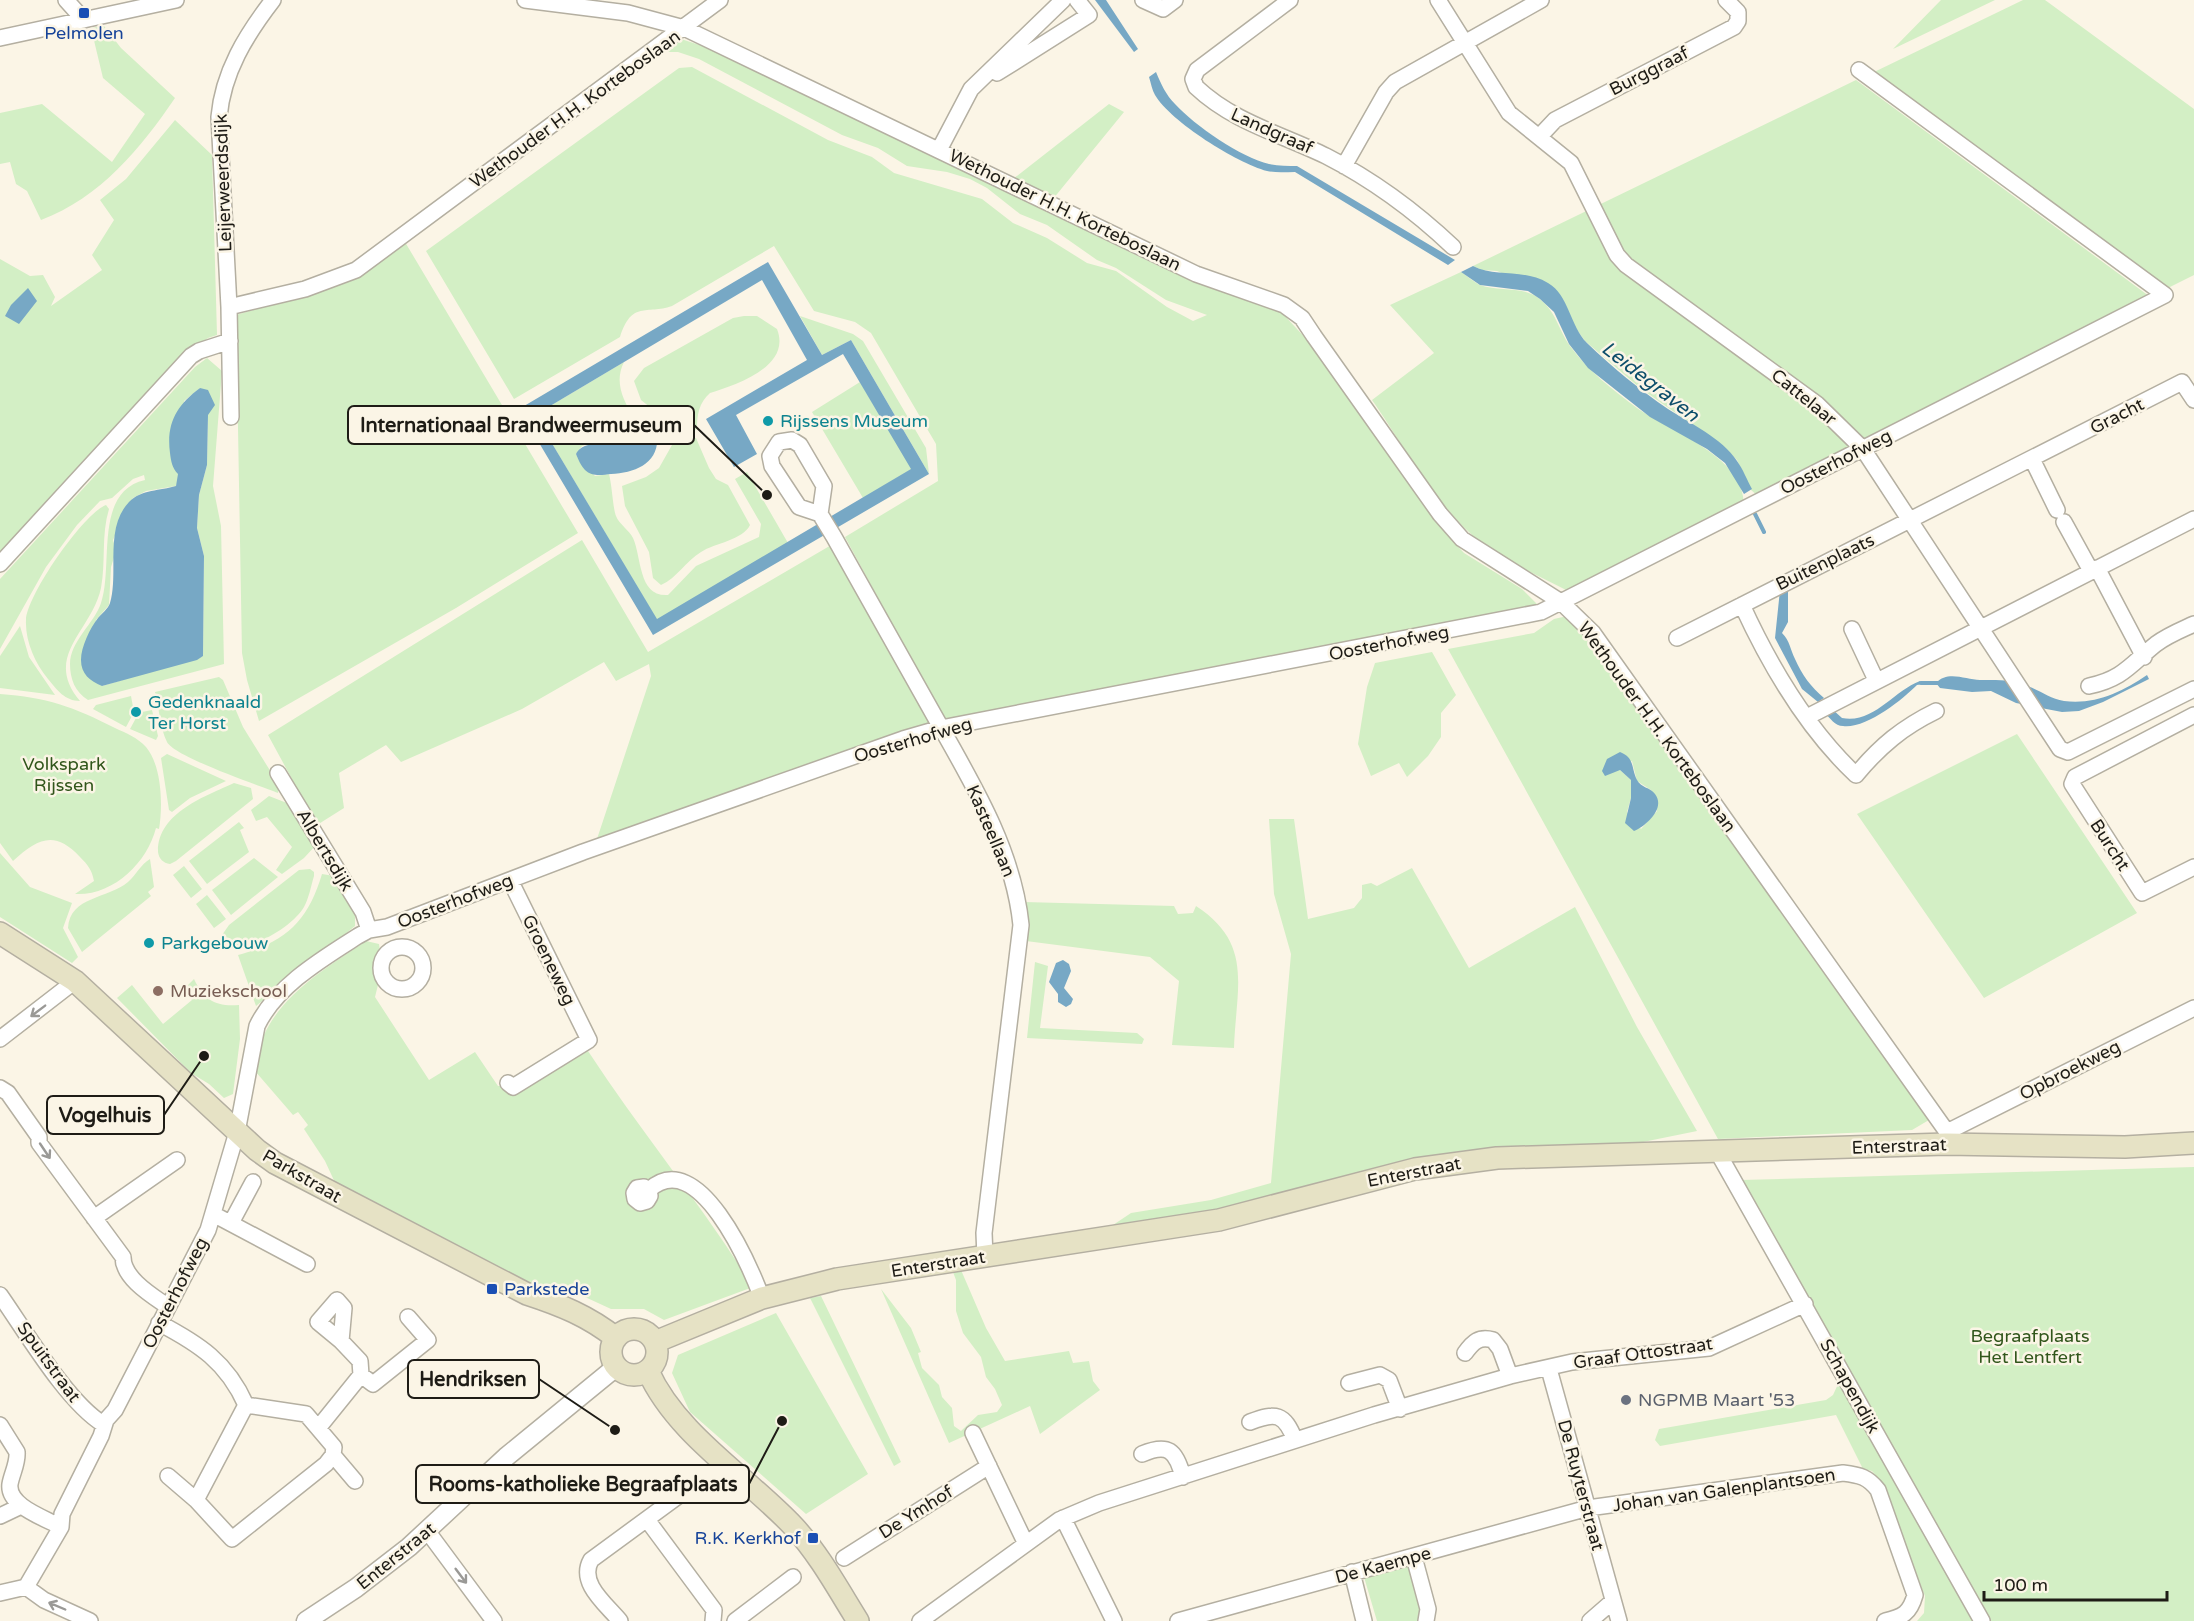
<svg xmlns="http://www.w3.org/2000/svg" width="2194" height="1621" viewBox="0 0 2194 1621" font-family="'Varela Round',sans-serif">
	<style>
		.green { fill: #d3efc5; fill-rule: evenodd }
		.water { fill: #77a8c5; fill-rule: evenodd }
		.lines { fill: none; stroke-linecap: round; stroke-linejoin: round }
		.stream { stroke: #77a8c5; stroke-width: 4 }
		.minor-casing { stroke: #b4afa1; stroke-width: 18 }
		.tertiary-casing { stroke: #b4afa1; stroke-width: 21 }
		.secondary-casing { stroke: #b4afa1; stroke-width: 24 }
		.minor { stroke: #fff; stroke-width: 15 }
		.tertiary { stroke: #fff; stroke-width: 18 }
		.secondary { stroke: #e6e2c5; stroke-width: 21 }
		.oneway { stroke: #9a9996 }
		.transit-dot { fill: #1a4fb4; stroke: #fbf5e6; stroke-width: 2 }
		.culture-dot { fill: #0f9aa8; stroke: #fbf5e6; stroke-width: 2 }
		.education-dot { fill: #8d6e63; stroke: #fbf5e6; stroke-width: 2 }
		.worship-dot { fill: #6b7280; stroke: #fbf5e6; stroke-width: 2 }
		.labels { text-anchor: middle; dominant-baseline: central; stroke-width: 5; stroke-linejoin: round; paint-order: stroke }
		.transit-label { font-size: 18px; fill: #164399; stroke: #fbf5e6 }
		.street-label { font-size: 18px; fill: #1e1c16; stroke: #fbf5e6 }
		.culture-label { font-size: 18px; fill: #0d838f; stroke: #fbf5e6; text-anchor: start }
		.park-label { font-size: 18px; fill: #31561b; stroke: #fbf5e6 }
		.education-label { font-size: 18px; fill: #785e54; stroke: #fbf5e6; text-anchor: start }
		.worship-label { font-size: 18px; fill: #5b616d; stroke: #fbf5e6; text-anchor: start }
		.water-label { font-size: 20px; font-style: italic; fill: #0e4e6b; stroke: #fbf5e6 }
		.leader { fill: none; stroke: #1e1c16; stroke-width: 2 }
		.callout-dot { fill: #1e1c16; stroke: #fbf5e6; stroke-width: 2 }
		.callout { fill: #fbf5e6; stroke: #1e1c16; stroke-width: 2 }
		.callout-label { font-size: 20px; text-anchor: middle; font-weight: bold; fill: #1e1c16 }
	</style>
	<rect width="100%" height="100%" fill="#fbf5e6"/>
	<!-- green -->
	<path class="green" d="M1941 0H1995L1893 49Z
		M2023 0H2045L2194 109V275L2166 289 1870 74Z
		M104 26 121 48 175 98C141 148 100 198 41 220L27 191 16 184 10 162 0 164V113L42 104 112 162 145 114 103 78 91 28Z
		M678 38 718 51 1163 268 1268 305 1283 314 1311 344 1448 536 1464 553 1522 589 1537 604 1532 609 1130 692 944 720 845 537 938 481 936 444 871 333 855 322 814 311 774 246 672 306C646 315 632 300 620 337L514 399 426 251 679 68 692 67 828 140 872 157 894 173 982 199 1013 223 1047 238 1087 263 1116 271 1167 307 1193 321 1207 315 1166 300 1116 268 1097 260 1047 225 1020 214 987 188 970 179 947 172 907 166 878 148 842 135 699 59 678 52H659Z
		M1856 80 2153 299 1758 496 1751 490 1737 460 1724 447 1640 388 1585 341 1574 326 1563 299 1497 271 1482 270 1473 266Z
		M1109 104 1124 112 1053 199 1013 179Z
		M175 120 212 155 217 335 208 338 190 352 0 555V259L30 276 43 275 55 297 51 306 102 270 92 255 114 220 100 200 126 179Z
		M405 242 578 533 456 608 259 721 247 680 242 653 236 315 346 283Z
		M1461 272C1467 276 1474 282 1480 285 1499 292 1520 286 1537 297 1556 310 1558 329 1570 346 1588 371 1613 390 1637 408 1671 432 1744 456 1744 505L1568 591C1535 574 1497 558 1470 533 1434 501 1400 440 1372 400L1434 353 1390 305Z
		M744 316H757L777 329C792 367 735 385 710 393 699 403 697 414 697 429L681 436H667L663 432 661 416 641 400 634 381 644 368 733 318Z
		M800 316 853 334 863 341 926 448 929 474 851 340 822 355Z
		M207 358 222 371 213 486 221 526 224 664 88 700C75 692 70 679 70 664 70 641 94 624 101 603 114 565 93 492 145 480L144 475 133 479 112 498 100 501 77 525 46 567 0 649V579L195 367ZM200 388 208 415 207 465 199 495 197 528 204 556 203 656 102 686 96 620 109 605 111 567 116 551 113 540 133 498 146 491 176 486 178 482 184 401Z
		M624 362C614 382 623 399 633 417L617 425 600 440 582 446 576 454 579 460 595 476 609 474C612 485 613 509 616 516 619 524 629 530 633 538 642 558 638 597 668 595L696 566 759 537 761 524 735 479 747 472 788 543 657 620 535 415Z
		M860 382 912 469 863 498 812 412Z
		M696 438 709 468 716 479 728 485 750 525C743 540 715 543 701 552 686 561 677 578 661 585L653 578 649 552 625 506 622 486 646 477 659 468 672 445Z
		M106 505 109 509C101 535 106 562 101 588 92 631 42 656 80 701 65 701 57 690 48 679 35 663 25 641 26 620 27 595 83 514 106 505Z
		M582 540 648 652 833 544 934 722 596 842 651 676 649 664 616 681 604 662 522 709 401 762 386 745 339 773 344 808 317 825 268 735Z
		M1563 617 1572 619 1581 627 1929 1120 1912 1130 1718 1139 1448 649 1534 633 1554 619ZM1632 761 1637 781 1651 790 1657 811 1641 829 1627 812 1631 798V780L1620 770H1614Z
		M20 626 29 657 55 695 0 688V656Z
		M1432 652 1456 695 1441 713V737L1428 756 1407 777 1399 763 1371 776 1358 744 1367 687 1375 663Z
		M219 677 223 680 243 727 279 785 278 793C258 785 175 757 167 742 160 728 159 707 155 692Z
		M0 694C46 697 74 707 115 728 126 733 138 738 146 747 162 766 163 806 159 829L156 828C147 863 113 896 75 894L94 881C92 870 88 865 80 857 55 830 38 838 13 861L0 843Z
		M131 696 133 707 129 714 132 716 126 727 93 709 96 705Z
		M152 710 158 736 156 740 130 729 136 718 139 719 142 712Z
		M2017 734 2137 913 1984 998 1857 814Z
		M167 754 226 781 190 798 172 812 169 810 161 758Z
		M234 783 251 788 253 799 176 861 170 864C163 863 159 859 158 852 157 813 206 796 234 783Z
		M269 796 292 805 316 845 304 858 282 874 276 870 292 847 267 817 256 821 251 810Z
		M1269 819H1294L1308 919 1354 908 1362 898V885L1371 883 1377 886 1412 868 1469 968 1575 907 1637 1027 1697 1131 1643 1142 1460 1151 1394 1164 1215 1210 1110 1227 1131 1213 1211 1200 1271 1183 1291 954 1274 894Z
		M239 822 244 828 240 830 249 852 207 884 189 861Z
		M0 853 30 887 72 903 63 928 78 957 72 963 0 917Z
		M254 858 278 877 231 915 212 890Z
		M150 859 154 887 148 892 151 896 82 952 68 928C70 896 108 899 128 882 136 875 141 864 150 859Z
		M184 866 202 889 191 898 173 875Z
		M310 869 314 872V876C311 886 309 898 304 907 293 927 237 963 222 935L229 925 299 870Z
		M322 874 334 876 355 915V926L256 1006 238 955C286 942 308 921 322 874Z
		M207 895 226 919 214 928 196 904Z
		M1024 902 1174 906 1178 914 1193 913 1196 906C1254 944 1236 987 1234 1048L1172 1045 1179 981 1150 957 1026 941Z
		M366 941 379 944C382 963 380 979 375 997L429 1080 475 1052 498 1086H509L515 1095 588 1051C641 1132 702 1205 753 1287L664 1320 644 1309H611L572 1291 537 1289 338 1189 325 1161 304 1129 308 1125 298 1112 293 1115 255 1071C257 1059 260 1047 264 1035 283 993 329 966 366 941Z
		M1035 962 1048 966 1040 1028 1137 1033 1144 1039 1142 1044 1027 1038Z
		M194 979C204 1000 216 1007 239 1005L240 1039 233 1094 224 1098 209 1084 191 1073 117 998 132 985 163 1024 192 1000 184 989Z
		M2194 1167V1621H1989L1741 1180Z
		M961 1270 986 1328 1005 1361 1069 1351 1073 1363 1089 1361 1093 1381 1100 1390 1040 1434 1030 1406 949 1443 881 1289 911 1328 921 1352 918 1353 922 1368 939 1385 942 1397 952 1408 954 1426 961 1431 978 1415 997 1412 1002 1405 995 1389 986 1377 981 1357 963 1333 956 1311V1280L953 1272Z
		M821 1296 901 1462 894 1466 810 1298Z
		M776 1313 868 1474 806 1514 690 1412 672 1373 678 1355Z
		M1839 1382 1961 1597 1974 1621H1917L1924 1613 1925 1596 1878 1478 1872 1471 1863 1469 1836 1415 1660 1446 1655 1440 1659 1429 1826 1400 1833 1395Z
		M1410 1564 1424 1615 1417 1621H1377L1364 1577Z"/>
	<!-- water -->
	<path class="water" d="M1095 0H1106L1138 49 1134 52Z
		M1156 72C1161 84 1166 95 1175 104 1194 125 1242 158 1269 164 1278 166 1288 166 1297 166L1455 260 1448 265 1295 172C1286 172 1276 173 1267 171 1237 163 1171 122 1155 95 1152 90 1151 83 1149 77Z
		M768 262 822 355 851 340 929 474 653 635 519 409ZM762 280 807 360 706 419 734 467 757 454 736 415 843 354 911 469 657 619 535 415Z
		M1473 266C1496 278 1523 268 1548 283 1569 295 1570 326 1587 343 1612 367 1640 390 1668 409 1691 424 1722 438 1737 461 1743 469 1747 480 1752 489L1744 494 1725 463 1707 449 1650 417 1588 368 1569 344 1554 312 1540 299 1528 291 1480 285 1461 272Z
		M28 288 37 301 19 324 5 316 11 305Z
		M200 388 208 390 215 405 208 415 207 465 199 495 197 528 204 556 203 656 197 660 102 686C90 681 81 674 81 660 81 647 90 628 98 618 102 613 108 609 110 603 119 573 104 528 129 502 142 489 160 491 176 486L178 474C172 468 171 461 170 453 166 423 177 405 200 388Z
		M640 416C650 420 656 423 657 435 660 463 635 473 611 474 602 475 592 477 585 470 581 466 578 459 576 454 581 444 591 446 600 440 615 430 622 420 640 416Z
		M1788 587V622L1782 633C1790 641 1790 649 1795 659 1802 675 1811 687 1824 698L1818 702 1802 689 1775 638 1780 590Z
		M2147 675 2149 679 2103 702 2079 711 2062 712 2016 703 1991 691 1972 692 1940 688 1936 683C1948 670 1966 680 1980 680 2000 680 2010 679 2030 687 2042 692 2051 699 2064 701 2095 705 2122 692 2147 675Z
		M1920 681 1924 684 1917 685C1902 700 1866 729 1843 726 1835 726 1830 718 1825 713L1832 709 1842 718C1874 724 1893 691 1920 681Z
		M1620 752C1635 758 1631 768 1637 780 1641 788 1650 787 1655 794 1666 808 1646 826 1634 831L1625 823 1631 798V780L1620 770 1605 776 1602 771 1607 759Z
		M1063 960 1069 964 1071 971 1064 988 1073 999 1071 1004 1066 1007 1058 1002V994L1049 982 1056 963Z"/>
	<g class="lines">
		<!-- stream -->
		<path class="stream" d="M1755 514 1764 532
			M1921 683H1941"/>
		<!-- minor casing -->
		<g class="minor-casing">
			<path id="minor" d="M66 0 84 20
				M525 0 628 13 684 28 1196 274 1284 305 1302 318 1314 336 1440 514 1462 539 1561 602 1593 633 1947 1132 1946 1144
				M1143 0 1163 9 1175 0
				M1290 0 1197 70 1193 79 1196 87C1233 122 1281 134 1326 156 1373 180 1415 211 1453 247
				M1438 0 1509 113 1571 163 1617 255 1626 265 1817 404 1863 449 2060 749 2068 752 2194 689
				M0 38 176 0
				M997 73 1089 15 1077 0
				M1539 137 1555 120 1734 27 1738 21V12L1726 0
				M939 150 971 89 1063 0
				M1344 166 1386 92 1395 82 1541 0
				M229 307 305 289 356 270 720 0
				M231 417 229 307 219 117C223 72 246 35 273 0
				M2032 459 2057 510
				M820 514 824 486 800 445 792 440 779 442 770 456 772 466 799 507 820 514 834 537C866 594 898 651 930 708 968 776 1013 846 1021 925L984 1233 985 1257
				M2064 522 2091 571
				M0 564 191 356 199 351 230 341
				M2097 568 2144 657
				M1742 605C1770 666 1806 728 1856 775 1880 746 1903 727 1936 711
				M1852 629 1876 680
				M1677 638 2182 382 2194 400
				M2089 686C2123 679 2131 664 2156 644 2168 635 2181 630 2194 624
				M2194 715 2075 777 2072 784 2142 893 2194 867
				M1807 717 2194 519
				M278 773 363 912 369 930
				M381 968a21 21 0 1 1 42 0a21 21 0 1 1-42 0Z
				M0 1039 75 981
				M508 1083 513 1087 589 1040 510 880
				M0 1088 8 1093 39 1137V1143L123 1257C123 1278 151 1295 167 1306
				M1947 1132 2194 1008
				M1717 1151 1982 1621
				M649 1190 650 1196 647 1201 640 1203 635 1199 634 1193 637 1188 644 1187 649 1190C698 1145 749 1264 762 1298
				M213 1214 307 1264
				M94 1218 177 1160
				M231 1223 253 1182
				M0 1295C26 1332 67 1402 103 1424
				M159 1323C199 1344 227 1362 246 1405
				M1465 1353C1473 1342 1479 1336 1493 1340L1500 1349 1510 1376
				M1549 1369 1619 1621
				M361 1375 373 1384 428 1340 408 1317
				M1349 1383 1380 1375 1389 1380 1400 1409
				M246 1405 306 1414 334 1447 333 1455 326 1464 232 1539 196 1500Z
				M1250 1422C1276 1412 1284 1413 1295 1440
				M0 1425 17 1452C18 1463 12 1473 10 1484 7 1506 45 1518 61 1527
				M319 1427 361 1375 360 1361 341 1341 344 1308 337 1300 318 1322 341 1341
				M973 1433 1025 1542
				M1142 1454C1168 1443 1176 1450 1183 1477
				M333 1455 355 1481
				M168 1476 196 1500
				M0 1516 21 1506
				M1063 1518 1114 1621
				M648 1521 714 1610 713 1621
				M428 1532 494 1621
				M1414 1557 1428 1609 1426 1621
				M844 1558 989 1466
				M1352 1572 1364 1621
				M26 1587 61 1527 62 1514 101 1436 106 1420 115 1410 208 1230 237 1132 257 1026C276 986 322 959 358 936L369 930 387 927 583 852 903 739 941 728 1541 612 2165 295 1859 70
				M26 1587 44 1600 90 1621
				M0 1593 26 1587
				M620 1621C606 1604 578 1583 591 1560L696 1483
				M735 1621 793 1577
				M920 1621 1059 1520 1099 1503 1374 1415 1510 1376 1572 1362 1709 1348 1805 1304
				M1178 1621 1588 1508 1843 1473C1860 1475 1868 1477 1878 1490L1915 1595C1910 1613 1903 1617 1885 1621
				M1590 1621 1613 1601"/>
		</g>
		<!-- tertiary casing -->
		<g class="tertiary-casing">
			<path id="tertiary" d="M306 1621 356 1588 409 1547 506 1457 616 1367"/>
		</g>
		<!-- secondary casing -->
		<g class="secondary-casing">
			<path id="secondary" d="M0 933 75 981 257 1150 275 1163 527 1294C561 1305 588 1316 616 1338
				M611 1352a23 23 0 1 1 46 0a23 23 0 1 1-46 0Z
				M655 1342 762 1298 837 1279 1219 1220 1415 1169 1497 1158 1946 1144 2125 1147 2194 1143
				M648 1371C676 1434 747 1477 794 1527 819 1554 838 1589 858 1621"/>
		</g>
		<!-- minor -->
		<use href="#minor" class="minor"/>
		<!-- tertiary -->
		<use href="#tertiary" class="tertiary"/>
		<!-- secondary -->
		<use href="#secondary" class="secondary"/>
	</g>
	<!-- one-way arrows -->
	<defs><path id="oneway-shaft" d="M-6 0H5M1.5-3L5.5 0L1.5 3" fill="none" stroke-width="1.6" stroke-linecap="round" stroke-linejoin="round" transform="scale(1.5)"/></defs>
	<g class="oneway">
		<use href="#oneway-shaft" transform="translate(38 1011) rotate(143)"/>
		<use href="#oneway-shaft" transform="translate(45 1151) rotate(56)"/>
		<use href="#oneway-shaft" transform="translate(461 1576) rotate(53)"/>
		<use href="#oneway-shaft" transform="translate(57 1606) rotate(-157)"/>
	</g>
	<!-- markers -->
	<g class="transit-dot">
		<rect x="78" y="7" width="12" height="12" rx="3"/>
		<rect x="486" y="1283" width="12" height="12" rx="3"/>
		<rect x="807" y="1532" width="12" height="12" rx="3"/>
	</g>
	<g class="culture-dot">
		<circle cx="768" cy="421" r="6"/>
		<circle cx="136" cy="712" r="6"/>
		<circle cx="149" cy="943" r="6"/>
	</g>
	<circle class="education-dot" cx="158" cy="991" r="6"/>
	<circle class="worship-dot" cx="1626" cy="1400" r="6"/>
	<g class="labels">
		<!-- transit labels -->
		<g class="transit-label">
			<text x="84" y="33">Pelmolen</text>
			<text x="504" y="1289" text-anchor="start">Parkstede</text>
			<text x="801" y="1538" text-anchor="end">R.K. Kerkhof</text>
		</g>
		<!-- street labels -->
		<g class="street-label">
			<text transform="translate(1649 71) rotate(-27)">Burggraaf</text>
			<text transform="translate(575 109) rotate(-36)">Wethouder H.H. Korteboslaan</text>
			<text transform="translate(1272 131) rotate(24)">Landgraaf</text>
			<text transform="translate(223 183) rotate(-92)">Leijerweerdsdijk</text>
			<text transform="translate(1065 210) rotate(26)">Wethouder H.H. Korteboslaan</text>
			<text transform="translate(1804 397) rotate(39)">Cattelaar</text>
			<text transform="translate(2117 416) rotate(-27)">Gracht</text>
			<text transform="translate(1836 462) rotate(-27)">Oosterhofweg</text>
			<text transform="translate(1825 562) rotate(-26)">Buitenplaats</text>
			<text transform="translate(1389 643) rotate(-11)">Oosterhofweg</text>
			<text transform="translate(1657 727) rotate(54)">Wethouder H.H. Korteboslaan</text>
			<text transform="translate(913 740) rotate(-16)">Oosterhofweg</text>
			<text transform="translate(991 831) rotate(67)">Kasteellaan</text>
			<text transform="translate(2110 845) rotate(57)">Burcht</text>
			<text transform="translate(325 850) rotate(59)">Albertsdijk</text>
			<text transform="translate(455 901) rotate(-21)">Oosterhofweg</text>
			<text transform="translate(549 960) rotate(64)">Groeneweg</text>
			<text transform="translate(2070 1070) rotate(-27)">Opbroekweg</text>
			<text transform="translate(1899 1146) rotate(-2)">Enterstraat</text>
			<text transform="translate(1414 1172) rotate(-11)">Enterstraat</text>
			<text transform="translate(302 1176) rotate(30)">Parkstraat</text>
			<text transform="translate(938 1264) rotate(-9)">Enterstraat</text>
			<text transform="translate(175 1293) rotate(-63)">Oosterhofweg</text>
			<text transform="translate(1643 1353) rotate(-8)">Graaf Ottostraat</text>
			<text transform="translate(49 1362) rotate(54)">Spuitstraat</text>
			<text transform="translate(1850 1386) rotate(61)">Schapendijk</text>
			<text transform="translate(1581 1485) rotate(75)">De Ruyterstraat</text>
			<text transform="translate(1724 1490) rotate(-8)">Johan van Galenplantsoen</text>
			<text transform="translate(916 1512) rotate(-32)">De Ymhof</text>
			<text transform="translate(396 1556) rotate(-39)">Enterstraat</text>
			<text transform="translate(1383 1565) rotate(-15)">De Kaempe</text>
		</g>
		<!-- culture labels -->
		<g class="culture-label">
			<text x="780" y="421">Rijssens Museum</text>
			<text x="148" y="702">Gedenknaald<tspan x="148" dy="21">Ter Horst</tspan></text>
			<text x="161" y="943">Parkgebouw</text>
		</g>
		<!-- park labels -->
		<g class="park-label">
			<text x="64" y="764">Volkspark<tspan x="64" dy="21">Rijssen</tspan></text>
			<text x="2030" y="1336">Begraafplaats<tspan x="2030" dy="21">Het Lentfert</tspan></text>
		</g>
		<!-- education labels -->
		<g class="education-label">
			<text x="170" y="991">Muziekschool</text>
		</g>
		<!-- worship labels -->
		<g class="worship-label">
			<text x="1638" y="1400">NGPMB Maart '53</text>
		</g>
		<!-- water labels -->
		<g class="water-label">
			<text transform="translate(1650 382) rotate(38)">Leidegraven</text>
		</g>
	</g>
	<!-- callouts -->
	<path class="leader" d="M767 495L694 425M204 1056L164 1115M615 1430L539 1379M782 1421L749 1484"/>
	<g class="callout-dot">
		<circle cx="767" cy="495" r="6"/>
		<circle cx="204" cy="1056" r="6"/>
		<circle cx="615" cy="1430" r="6"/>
		<circle cx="782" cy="1421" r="6"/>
	</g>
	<g class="callout">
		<rect x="348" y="406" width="346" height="38" rx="6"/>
		<rect x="47" y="1096" width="117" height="38" rx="6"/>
		<rect x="408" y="1360" width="131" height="38" rx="6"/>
		<rect x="416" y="1465" width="333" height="38" rx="6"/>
	</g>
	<g class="callout-label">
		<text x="521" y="432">Internationaal Brandweermuseum</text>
		<text x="105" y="1122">Vogelhuis</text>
		<text x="473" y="1386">Hendriksen</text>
		<text x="583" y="1491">Rooms-katholieke Begraafplaats</text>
	</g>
	<!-- scale -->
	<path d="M1984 1591v9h183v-9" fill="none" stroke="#1e1c16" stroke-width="3"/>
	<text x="1993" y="1591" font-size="18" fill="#1e1c16" stroke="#fbf5e6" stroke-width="4.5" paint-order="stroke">100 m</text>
</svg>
